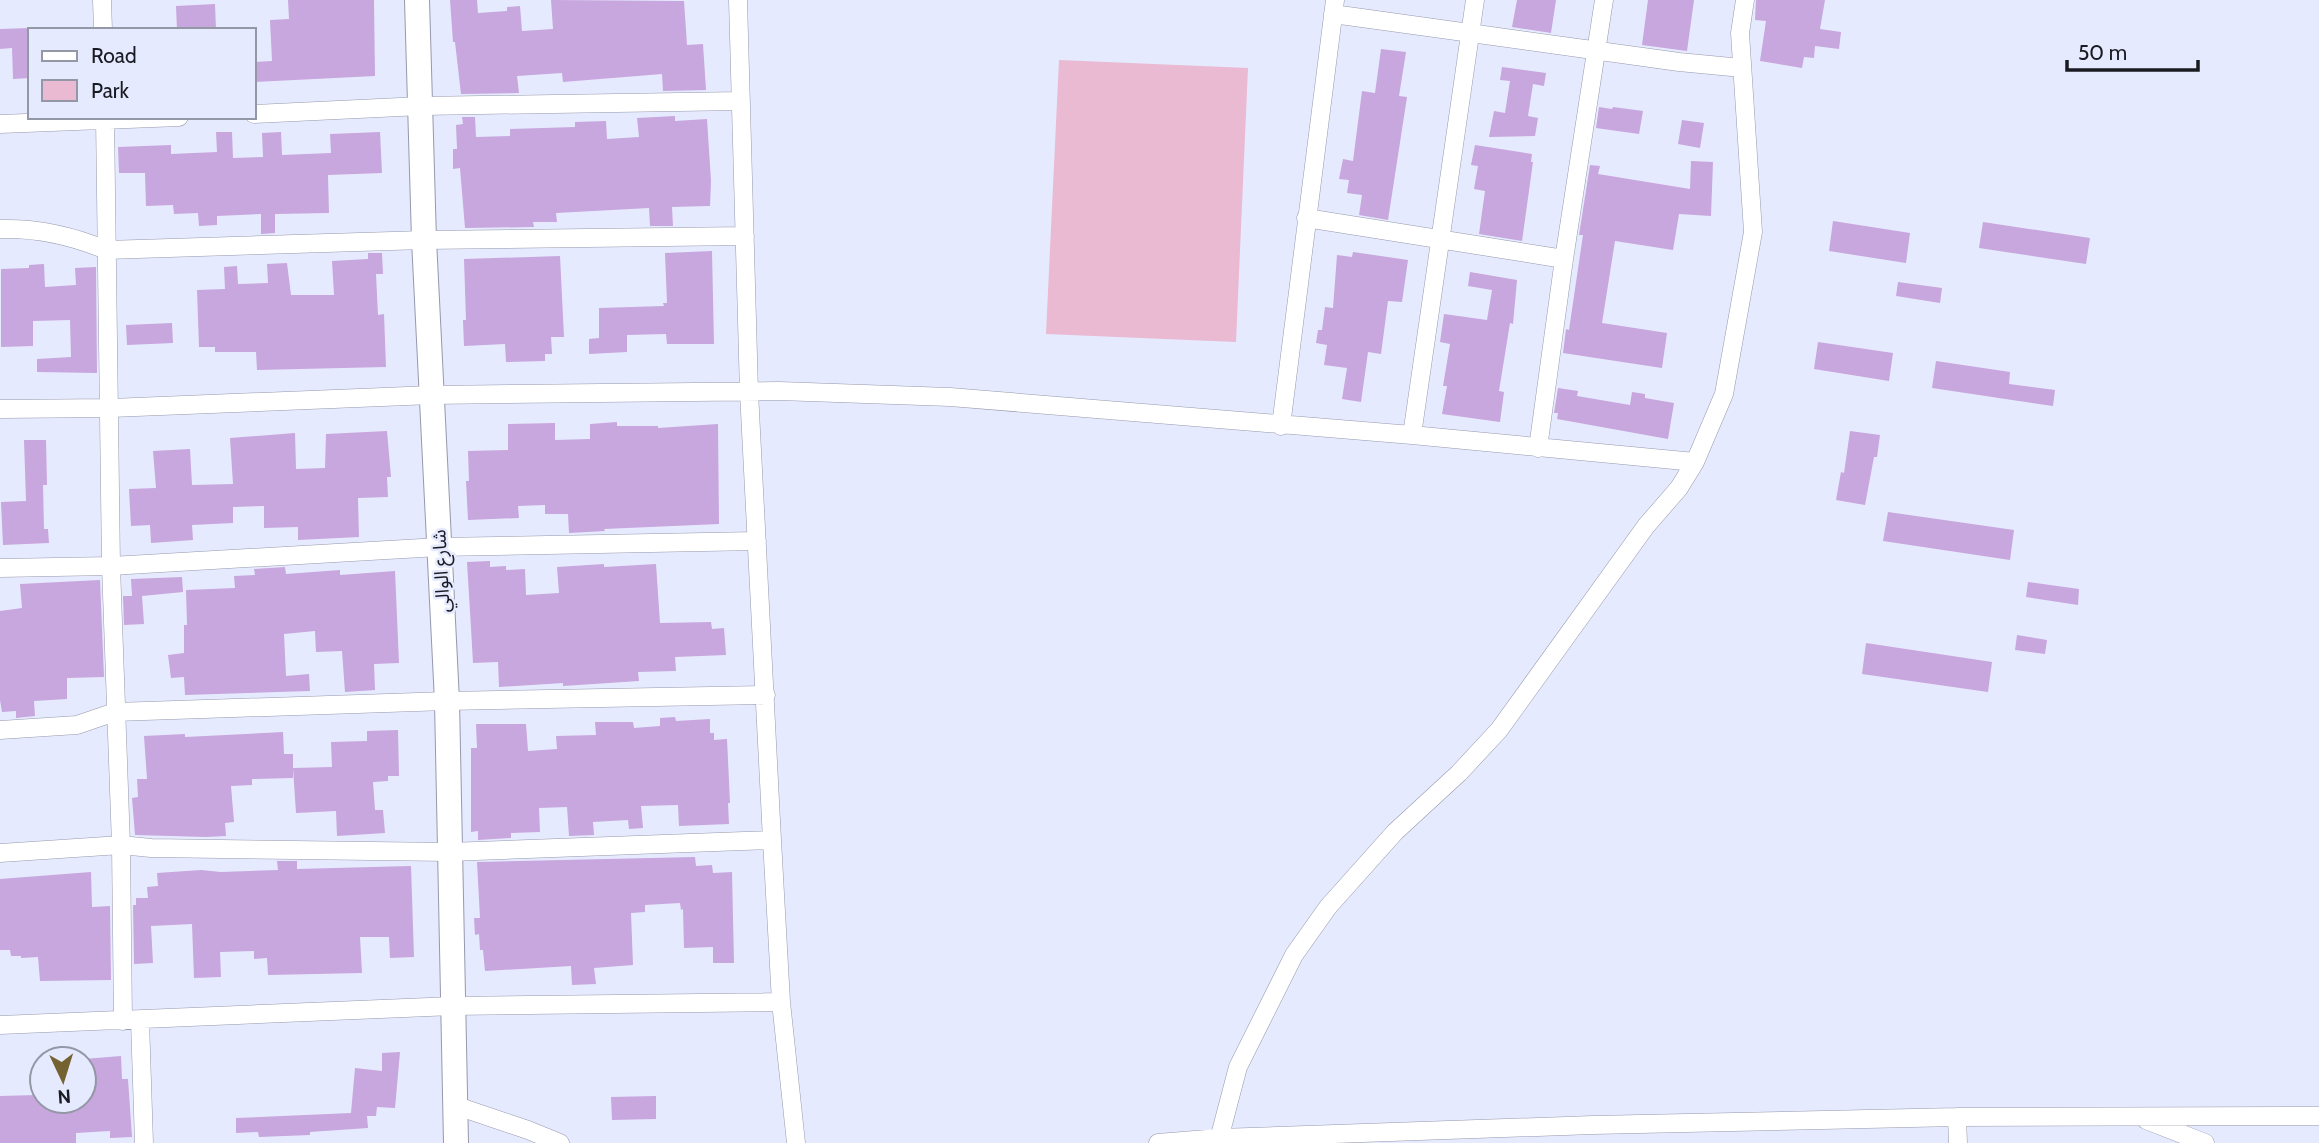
<svg xmlns="http://www.w3.org/2000/svg" width="2319" height="1143" viewBox="0 0 2319 1143" font-family="Cabin,'Noto Sans Arabic',sans-serif">
	<style>
		.green { fill: #e9bad2 }
		.building { fill: #c8a6de }
		.lines { fill: none; stroke-linecap: round; stroke-linejoin: round }
		.street-casing { stroke: #9699ac; stroke-width: 19 }
		.secondary-casing { stroke: #9699ac; stroke-width: 26 }
		.street { stroke: #fff; stroke-width: 18 }
		.secondary { stroke: #fff; stroke-width: 24 }
		.labels { text-anchor: middle; dominant-baseline: central; stroke-width: 5; stroke-linejoin: round; paint-order: stroke }
		.street-label { font-size: 19px; fill: #1a1b22; stroke: #e6eafe }
	</style>
	<rect width="100%" height="100%" fill="#e6eafe"/>
	<!-- green -->
	<path class="green" d="M1059 60 1248 68 1236 342 1046 334Z"/>
	<!-- building -->
	<path class="building" d="M288 0H374L375 76 254 82V62L272 61 270 20 289 19Z
		M450 0H477L478 13 507 11V7L520 6 522 31 553 29 551 0 684 1 687 45 703 44 706 90 663 91 662 74 563 82 562 73 517 76 519 93 461 94 455 42H453Z
		M1517 0H1556L1551 33 1512 27Z
		M1648 0H1694L1687 51 1642 45Z
		M1756 0H1825L1820 29 1841 32 1839 49 1815 46 1814 58 1804 57 1802 68 1760 61 1766 21 1755 20Z
		M215 4 216 30H177L176 6Z
		M30 28V78L13 79 12 48 0 49V29Z
		M1381 49 1406 52 1399 96 1407 97 1388 220 1359 215 1362 195 1347 193 1349 180 1339 179 1343 159 1353 161 1362 91 1375 93Z
		M1502 67 1546 73 1544 86 1533 84 1528 116 1538 118 1535 136 1489 137 1494 111 1505 113 1510 81 1500 80Z
		M1599 107 1612 109 1613 107 1643 111 1639 134 1596 128Z
		M675 116V121L707 119 711 181 710 206 672 207 673 226H650L649 208 556 213 557 222H533L534 227 465 228 460 168 453 169V149H457L456 125 463 124 462 117H475L476 137 510 136V129L575 127V122L606 121 607 139 639 137 637 118Z
		M1682 120 1704 123 1700 148 1678 144Z
		M216 132H232L233 158 263 157 262 133 281 132 282 155 331 153 330 134 380 132 382 173 328 175 329 213 275 214V233L261 234V214L217 216V225L199 226 198 213 174 214 173 205 146 206 145 173H119L118 147 171 145V154L217 152Z
		M1475 145 1532 154 1531 162H1533L1522 241 1479 234 1485 191 1474 189 1478 166 1471 165Z
		M1691 161 1713 162 1711 216 1679 214 1673 250 1615 241 1602 323 1667 333 1662 368 1563 353 1566 329 1569 330 1583 235H1579L1590 165 1600 166 1598 174 1690 189Z
		M1833 221 1910 233 1906 263 1829 251Z
		M1983 222 2090 238 2086 264 1979 248Z
		M712 251 714 344H667L666 334 627 335V352L589 354V339L599 338V308L664 306 663 303H667L665 253Z
		M1353 252 1408 260 1402 302 1388 301 1381 354 1368 352 1361 402 1342 399 1347 368 1324 365 1327 345 1316 343 1318 330H1322L1325 307 1333 308 1337 255 1352 257Z
		M368 253H382L383 274H376L378 315 384 314 386 367 257 370 256 352H215V347H199L197 290 225 289 224 267 237 266 238 284 268 283 267 264 287 263 291 295H334L332 261 368 259Z
		M560 256 564 337H551L552 354H545V361L506 362 505 344 464 346 463 320H466L464 259Z
		M44 264 45 287 76 285 75 268 96 267 97 373 37 372V359L71 357 70 320 33 321V346L1 347V269L29 268V265Z
		M1470 272 1517 280 1513 324 1510 323 1499 391 1504 392 1500 422 1442 414 1447 386H1443L1450 344 1440 342 1444 314 1487 320 1492 290 1468 286Z
		M1898 282 1942 288 1940 303 1896 296Z
		M172 323 173 343 127 345 126 325Z
		M1818 342 1893 353 1889 381 1814 369Z
		M1936 361 2010 372 2009 384 2055 390 2053 406 1932 388Z
		M1558 388 1578 391 1577 396 1630 405 1632 392 1645 394V398L1674 403 1668 439 1557 419 1558 413H1554Z
		M617 422V426H658V428L718 424 719 524 604 529 605 531 569 533 568 514H545V505L518 506 519 518 468 520 466 481H469L468 451 508 450V424L555 423V440L590 439V424Z
		M387 431 391 477H387L388 497 358 498 359 537 298 540V527L264 528V506L233 507V523L192 525 193 540 151 543 150 525 131 526 129 489 156 488 153 451 190 449 192 485 233 484 230 438 295 433 296 469 325 468 326 434Z
		M1850 431 1880 435 1877 457H1874L1865 505 1836 500 1841 472 1844 473Z
		M24 440H46L47 485H43L44 529H48L49 543 3 545 1 502 26 501Z
		M1888 512 2014 530 2010 560 1883 541Z
		M490 561V567L506 566V570L525 569 526 595 559 593 557 567 604 564V567L656 564 660 623 711 622 712 629 724 628 726 655 675 657 676 671 638 672 639 681 563 686V683L499 687 498 662 473 663 471 628 467 562Z
		M285 567 286 574 340 570V575L395 571 399 663 374 664 375 690 345 692 342 651 316 652 315 631 284 634 286 676 309 674 310 691 185 695 184 677 171 678 168 655 184 653V625H187L186 590 235 588 234 576 255 575 254 569Z
		M182 577 183 592 142 596 144 624 124 625 123 596H132L131 579Z
		M100 580 104 677 67 678V699L34 701 35 716 16 718V711L2 712 0 700V611L22 608 20 584Z
		M2028 582 2079 589 2078 605 2026 597Z
		M2017 635 2047 640 2045 654 2015 650Z
		M1866 643 1992 662 1988 692 1862 674Z
		M675 717 676 721 710 719V733H714V740L727 739 730 803H728L729 824 679 826 678 805 641 806 643 828 629 829 628 820 593 822 594 835 569 836 567 807 539 808 540 832 511 833V838L478 840V831L471 832V748H477L476 724H526L528 751 557 749 556 736 596 735 595 722H633L634 728 660 726V718Z
		M398 730 399 776H388V781L373 782 375 810H383L385 833 337 836 336 811 296 813 293 768V778L252 779V785L231 786 234 822 225 823 226 836 206 837 135 835 132 798 138 797 137 779H147L144 736 185 734V737L283 732 284 754H293V768L332 767 331 742 367 741V731Z
		M695 857 696 866 712 865 713 873 732 872 734 963H713V947L684 948 683 909 681 910 680 903 645 905V912L631 913 633 965 594 968 596 984 572 985 571 966 485 971 483 950H480L479 934 475 935 474 918H480L477 862Z
		M277 861H297V869L411 866 414 957 390 958 389 937H360L362 973 268 975 267 958 254 959V951L220 952 221 977 194 978 192 924 151 926 153 963 134 964 133 905H136V898H148L147 887 158 886 157 873 201 870 221 872 278 870Z
		M91 872 92 907 110 906 111 980 40 981 38 957 21 958V956H11L10 950H0V879Z
		M400 1052 395 1108 377 1107 376 1116H367L368 1128 310 1132V1135L259 1137 258 1132 236 1133V1118L351 1113 355 1068 382 1071V1053Z
		M121 1056 122 1079H128L132 1137 110 1138V1131L76 1133V1143H0V1096L37 1095V1101H84V1059Z
		M656 1096V1119L612 1120 611 1097Z"/>
	<g class="lines">
		<!-- street casing -->
		<g class="street-casing">
			<path id="street" d="M102 0 103 30
				M738 0 749 392 772 840 781 1002 796 1143
				M1333 14 1679 62 1742 68
				M254 114 421 106 741 101
				M105 117 111 566 121 845 123 1021
				M0 124 179 117
				M1306 218 1564 259
				M0 229C36 228 73 236 106 250L424 240 745 236
				M0 409 111 408 432 395 779 391 950 397 1412 435 1695 462
				M1281 426 1335 0
				M1412 435 1475 0
				M1538 448 1564 259 1604 0
				M0 568 111 566 439 547 757 541
				M0 730 77 725 115 712 447 701 766 695
				M0 853 121 845 151 848 449 852 772 840
				M140 1021 144 1143
				M0 1025 453 1006 781 1002
				M454 1105 528 1130 560 1143
				M1957 1117 1958 1143
				M2146 1120 2205 1143
				M1158 1143 1219 1138 1593 1125 1957 1117 2319 1116
				M1218 1143 1238 1067 1294 955 1328 907 1395 832 1459 773 1499 730 1646 526 1679 488 1695 462 1724 394 1753 232 1740 33 1745 0"/>
		</g>
		<!-- secondary casing -->
		<g class="secondary-casing">
			<path id="secondary" d="M417 0 424 240 447 701 456 1143"/>
		</g>
		<!-- street -->
		<use href="#street" class="street"/>
		<!-- secondary -->
		<use href="#secondary" class="secondary"/>
	</g>
	<g class="labels">
		<!-- street labels -->
		<g class="street-label">
			<text transform="translate(441 571) rotate(-93)">شارع الوالي</text>
		</g>
	</g>
	<!-- legend -->
	<rect x="28" y="28" width="228" height="91" fill="#e6eafe" stroke="#9497a6" stroke-width="2"/>
	<rect x="42" y="51" width="35" height="10" fill="#ffffff" stroke="#9497a6" stroke-width="2"/>
	<text x="91" y="63" font-size="21" fill="#1a1b22">Road</text>
	<rect x="42" y="80" width="35" height="21" fill="#e9bad2" stroke="#9497a6" stroke-width="2"/>
	<text x="91" y="98" font-size="21" fill="#1a1b22">Park</text>
	<!-- north arrow -->
	<g transform="translate(63 1080) rotate(176)"><circle r="33" fill="#e6eafe" stroke="#9497a6" stroke-width="2"/>
	<path d="M0-5L12 26L0 18L-12 26Z" fill="#746331"/>
	<text y="-10" font-size="19" font-weight="bold" text-anchor="middle" fill="#1a1b22">N</text>
	</g>
	<!-- scale -->
	<path d="M2067 60v10h131v-10" fill="none" stroke="#1a1b22" stroke-width="3.5"/>
	<text x="2078" y="60" font-size="21" fill="#1a1b22" stroke="#e6eafe" stroke-width="5" paint-order="stroke">50 m</text>
</svg>
